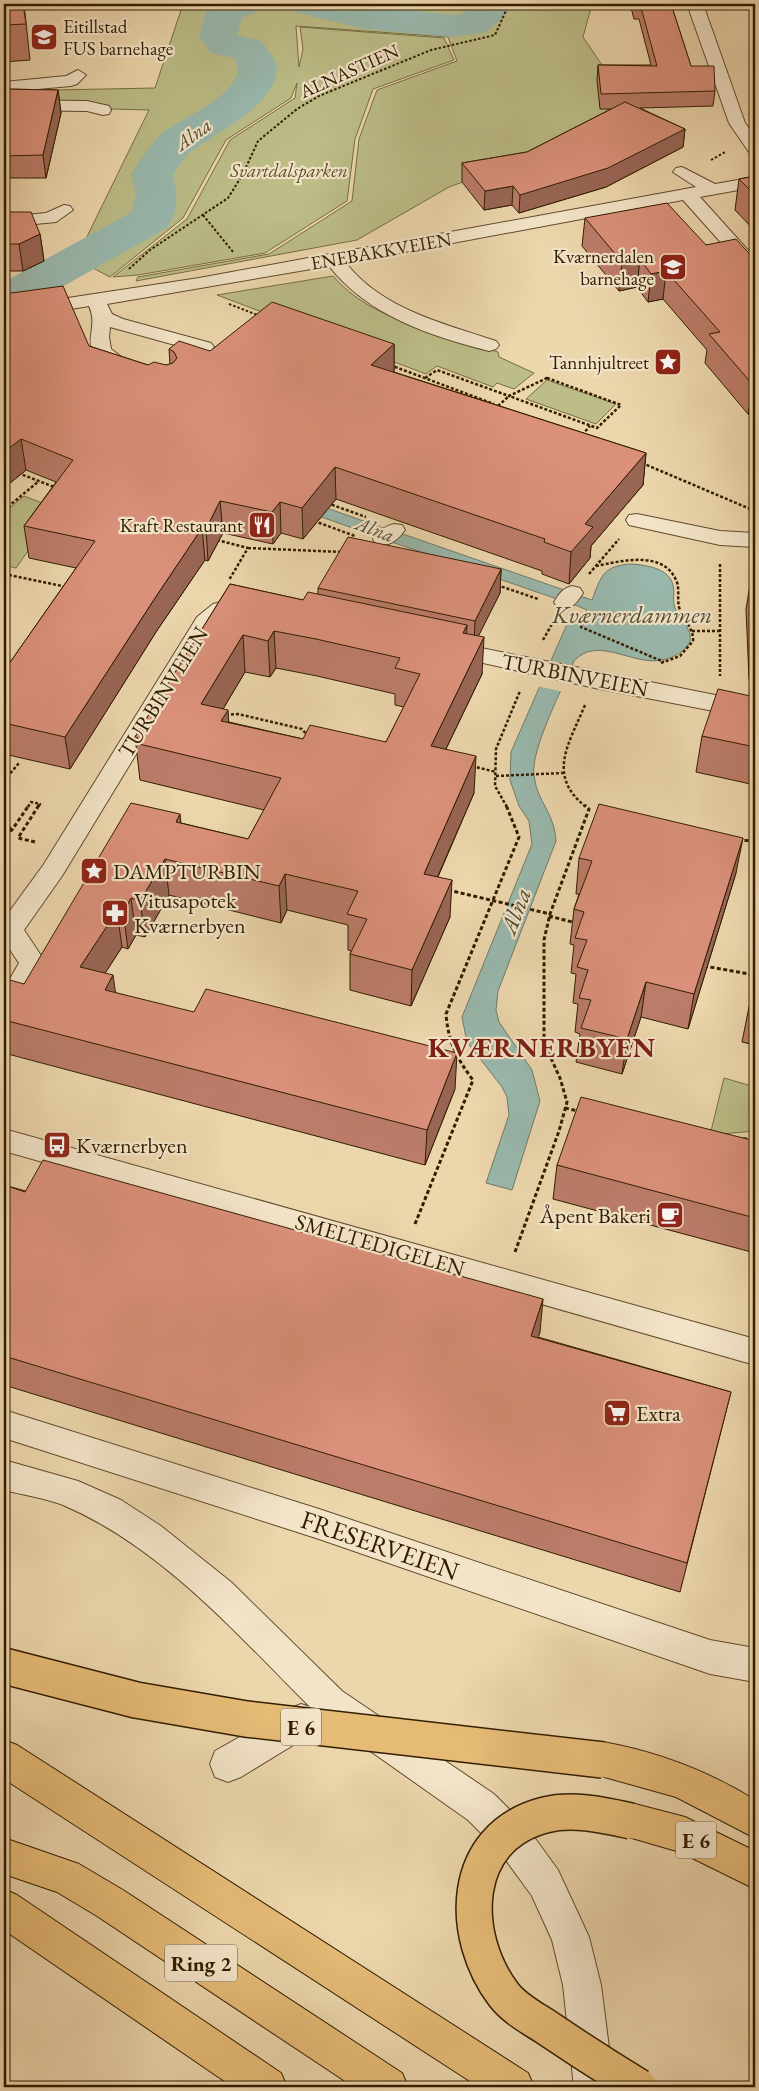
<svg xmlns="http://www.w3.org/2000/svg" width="759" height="2091" viewBox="0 0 759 2091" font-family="'EB Garamond',serif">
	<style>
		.green { fill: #bcbd87; stroke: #776d44 }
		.water { fill: #99b9ae; stroke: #707b68 }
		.pier { fill: #ecd6ac }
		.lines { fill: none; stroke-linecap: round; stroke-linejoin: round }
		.river { fill: #99b9ae; fill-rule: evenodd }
		.minor-casing { stroke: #604b2b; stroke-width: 2 }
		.major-casing { stroke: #321d00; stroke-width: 2 }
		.highway-casing { stroke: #321d00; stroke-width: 2 }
		.path-far2 { stroke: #321d00; stroke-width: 2; stroke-dasharray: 2.5 2; stroke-linecap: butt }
		.path-far1 { stroke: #321d00; stroke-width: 2.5; stroke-dasharray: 3 2; stroke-linecap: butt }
		.path { stroke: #321d00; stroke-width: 3; stroke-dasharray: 4 2.5; stroke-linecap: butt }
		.minor { fill: #f3e4c9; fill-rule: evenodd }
		.major { fill: #e6bb76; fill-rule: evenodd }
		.highway { fill: #e6bb76; fill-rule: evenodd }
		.highway-bridge-casing { stroke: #321d00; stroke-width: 38; stroke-linecap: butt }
		.highway-bridge { stroke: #e6bb76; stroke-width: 35 }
		.wall { fill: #bb7c69; stroke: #321d00; fill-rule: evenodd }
		.shaded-wall { fill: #996555; stroke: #321d00 }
		.building { fill: #da907a; stroke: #321d00; fill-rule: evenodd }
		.labels { text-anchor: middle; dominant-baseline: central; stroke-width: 4.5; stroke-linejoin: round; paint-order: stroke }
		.far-poi-label { font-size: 19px; fill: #321d00; stroke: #f3e4c9; text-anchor: end }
		.far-street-label { font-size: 19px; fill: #321d00; stroke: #f3e4c9 }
		.far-park-label { font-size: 19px; font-style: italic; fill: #5b4d28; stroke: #f3e4c9 }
		.far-water-label { font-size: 20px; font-style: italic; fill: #514c34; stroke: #f3e4c9 }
		.shield { fill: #f3e4c9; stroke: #6c593c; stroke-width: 1 }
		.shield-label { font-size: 21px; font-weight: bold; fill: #321d00 }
		.street-label { font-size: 22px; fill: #321d00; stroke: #f3e4c9 }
		.poi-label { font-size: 22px; fill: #321d00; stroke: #f3e4c9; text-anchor: start }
		.water-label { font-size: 24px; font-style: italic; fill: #514c34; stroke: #f3e4c9 }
		.near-street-label { font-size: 26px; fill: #321d00; stroke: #f3e4c9 }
		.district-label { font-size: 28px; font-weight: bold; letter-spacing: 1px; fill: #7a1f14; stroke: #f3e4c9 }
	</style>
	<rect width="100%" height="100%" fill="#ecd6ac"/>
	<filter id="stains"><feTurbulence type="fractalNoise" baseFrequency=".004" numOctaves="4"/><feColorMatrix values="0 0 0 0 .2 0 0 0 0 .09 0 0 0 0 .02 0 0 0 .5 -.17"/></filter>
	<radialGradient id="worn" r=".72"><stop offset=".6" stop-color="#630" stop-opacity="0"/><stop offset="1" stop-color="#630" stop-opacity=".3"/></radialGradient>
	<!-- green -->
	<path class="green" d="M183 4H592L583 37 617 87 599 133 449 187 357 240 136 281 138 277 269 254 352 201 359 139 377 90 457 61 448 37 296 26 299 67 303 49 300 27 444 38 454 60 373 89 355 139 347 201 265 253 138 275 113 277 187 219 230 140 295 98 297 83 291 98 226 140 183 218 110 277 76 259 149 110 4 106V91L155 88Z
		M333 276C371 321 443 334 498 352L499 357 534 373 514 389 497 383 493 387 437 366 426 374 217 295Z
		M547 380 616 404 596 424 526 399Z
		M24 496 60 510 54 514 16 568 4 565V519L7 510Z
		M724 1078 755 1087V1131L710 1135Z"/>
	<!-- water -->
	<path class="water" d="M284 493 389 530 381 538 276 501Z
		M397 532 564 590 557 599 389 541Z
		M631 564C646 565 669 568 673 585 675 593 672 600 675 608 678 617 686 623 689 631 696 648 674 658 661 660 633 666 597 635 574 661 563 688 530 750 534 776 537 801 555 814 556 841L498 991 496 1010 499 1022 532 1070 540 1101 512 1190 486 1183 509 1115 507 1097 502 1087 467 1042 462 1017 532 844 529 821 519 806 510 780 511 752 567 624 583 616 587 610 573 604 580 596 592 600C601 576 603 566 631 564Z"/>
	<!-- pier -->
	<path class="pier" d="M548 660 575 666 564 692 537 686Z"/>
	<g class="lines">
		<!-- river -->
		<path class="river" d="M212 4H261L255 12 242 18 237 35 261 41C265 47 274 56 276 63 284 101 217 132 192 151 185 156 179 167 173 175 178 194 179 211 167 228L35 302 19 306 4 302V282L132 212 136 194 131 174C140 161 150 145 161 134 178 119 255 90 234 58L211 53 199 35 206 12Z
			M289 4H352L451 15 461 14 470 8 467 4H505L509 10 503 18 484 33 451 37 364 29 295 12Z"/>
		<!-- minor casing -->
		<g class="minor-casing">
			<path id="minor" d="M687 4H703L745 123 755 136V153L749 152 729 123Z
				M78 70 86 75 77 84 71 86 4 92V82L66 76Z
				M4 100 87 101 109 106 111 110 109 114 103 115 87 111 4 110Z
				M682 167 715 184 755 177V187L700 197 755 258V275L748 273 683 200 346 263C382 309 442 323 496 341L499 345 496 349 489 351C430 336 367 315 329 266L107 304 112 314 123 319 211 343 214 347 211 351 204 353 110 327 109 337 111 349 140 371 137 375C127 378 120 374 111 368 74 346 101 332 89 306L35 315 28 313 25 309 28 305 35 303 199 278 696 187 673 172 676 168Z
				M64 205 70 206 73 210 56 222 4 227V217L46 213Z
				M637 514 720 531 755 533V547L720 545 629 525 626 520 629 515Z
				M394 524 402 525 405 530C397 541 389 547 376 544L373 539C379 531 385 526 394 524Z
				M572 586 580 588 583 593C576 604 571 611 557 607L554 602C559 594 563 588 572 586Z
				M236 598 250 600 253 605 250 610 229 614 214 626 62 876 24 930 46 963 14 1018 4 1021V989L19 963 4 941V919L44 864 197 617 213 604Z
				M446 641 755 703V719L595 688 438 653 435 648 438 643Z
				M4 1129 755 1339V1365L4 1151Z
				M4 1410 319 1509 710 1640 755 1648V1682L710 1674 319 1539 4 1438Z
				M4 1460 78 1481 121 1500 161 1526 231 1582 342 1691 494 1794 526 1826 558 1870 589 1937 601 1985 614 2087H574L563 1985 552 1940 532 1896 500 1852 468 1820 315 1712 319 1721 313 1733 241 1777 228 1782 215 1777 210 1764 215 1751 289 1709 301 1704 310 1707C236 1633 161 1547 63 1505 45 1498 23 1495 4 1490Z"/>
		</g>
		<!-- major casing -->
		<g class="major-casing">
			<path id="major" d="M4 1838 79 1864 123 1890 402 2073 408 2087H354L97 1916 57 1892 4 1874Z"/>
		</g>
		<!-- highway casing -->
		<g class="highway-casing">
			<path id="highway" d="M4 1740 17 1745 528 2073 534 2087H479L4 1779Z
				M603 1742C658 1752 708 1771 755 1800V1838L676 1797 590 1773 585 1760 590 1747Z
				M631 1803 685 1817 755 1851V1889L680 1852 618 1834 613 1821 618 1808Z
				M4 1889 17 1895 281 2073 287 2087H233L4 1930Z"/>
		</g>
		<!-- path-far2 -->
		<path class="path-far2" d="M711 160 725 152
			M203 215 233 252
			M129 269 150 250 228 198 243 174 258 141 297 109 319 96 431 50 495 35 509 4
			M229 304 260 316"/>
		<!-- path-far1 -->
		<path class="path-far1" d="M390 365 494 404
			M425 378 437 370 509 396
			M547 378 621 405 597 428 509 396Z
			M498 406 509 396
			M582 435 590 426
			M642 463 755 511
			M18 473 57 488
			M327 503 366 517
			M4 510 39 481
			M314 521 355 536
			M217 540 248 548 229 580
			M248 548 342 552
			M720 564V676
			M596 566C621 561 663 550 676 580 680 588 677 598 679 607 682 620 694 627 693 641L680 656 661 663
			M4 574 67 587
			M589 574 619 539
			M497 585 538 599
			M585 622 581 627 664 662
			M692 631H720
			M543 640 552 624
			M585 705C569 744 546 775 586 807
			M226 715 238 714 302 729 307 735
			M472 766 496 772
			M496 776 563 773
			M4 781 19 763
			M28 807 31 802 40 804 38 807
			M507 807 495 786 496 749 520 691"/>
		<!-- path -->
		<path class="path" d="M4 823 12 830
			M4 834 12 830 29 805
			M738 841 755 840
			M35 842 18 838 39 805
			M448 890 550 914
			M549 916 576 923
			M704 966 755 975
			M565 1108 578 1111
			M743 1139 755 1138
			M415 1224 473 1080C457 1059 448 1041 446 1014L519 837 506 805
			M515 1252 559 1131 567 1102 560 1078 544 1043V940L550 914 589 809 585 805"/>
		<!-- minor -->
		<use href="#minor" class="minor"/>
		<!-- major -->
		<use href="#major" class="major"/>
		<!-- highway -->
		<use href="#highway" class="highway"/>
		<!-- highway-bridge casing -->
		<g class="highway-bridge-casing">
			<path id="highway-bridge" d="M4 1666 136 1700 246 1719 603 1760
				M631 1821C603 1815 573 1808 545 1815 459 1837 459 1936 504 1995 515 2009 532 2018 546 2027 577 2048 608 2068 639 2087"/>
		</g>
		<!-- highway-bridge -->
		<use href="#highway-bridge" class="highway-bridge"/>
	</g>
	<!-- wall -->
	<path class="wall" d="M4 4H24L30 60 4 62Z
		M630 4H671L691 66 715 91 713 106 640 108 685 129 683 147 606 187 519 213 512 205 484 210 462 182V163L527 152 611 109H600L597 80 598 65H651L639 19H634Z
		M4 89 58 90 61 113 46 178H4Z
		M755 176V231L735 210 739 179Z
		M4 212 40 234 44 261 23 271H4Z
		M585 218 706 245 755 260V413L748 414 705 363 707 350 663 299 648 302 637 287 619 291 582 246Z
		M4 298 89 346 148 365H166L170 364 169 349 210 351 394 344V372L646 453 643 485 591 546 590 558 569 584 542 574V571L336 499 303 539 281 533 273 544 223 533 208 561 205 560 156 632 70 769 4 754V671L76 568 29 558 24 526 56 482 26 470 4 488 5 303Z
		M501 569 500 593 478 636 482 674 446 749 474 793 438 877 450 917 411 1006 350 990V954L351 951 348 950V925L287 910 281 923 169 895 145 937 136 935 128 949 122 947 105 973 116 993 455 1089 425 1165 4 1053V985L24 984 181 823 248 839 264 810 140 780 135 737 230 584 303 600 318 594V588ZM276 668 317 676 395 694V705L404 707 386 742 303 739 229 722 223 709 245 672 270 677Z
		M750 585H755V679H749L746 609Z
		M755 697V785L696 772 702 736Z
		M579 858 736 873 688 1029 641 1017 622 1074 576 1062 580 1034 575 1032 578 1004 573 1003 576 974 571 973 574 945 570 944 574 909 579 894H576Z
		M755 987V1045L742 1042 749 1007Z
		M755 1141V1253L553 1199 557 1165Z
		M4 1185 540 1332 538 1337 731 1392 680 1592 4 1385Z"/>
	<!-- shaded-wall -->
	<path class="shaded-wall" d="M58 90 61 113 46 178 43 155Z
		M685 129 683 147 606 187 519 213 520 195Z
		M513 186 512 205 484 210 485 191Z
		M40 234 44 261 23 271 19 244Z
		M640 259 637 287 619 291 622 262Z
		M666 271 663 299 648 302 651 274Z
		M394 344V375L371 365Z
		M753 385H755V413L748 414Z
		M21 439 26 470 4 488V452Z
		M646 453 643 485 591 546 590 558 569 584 571 552 585 524Z
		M335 467 336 499 303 539 302 508Z
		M220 501 223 533 208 561 206 529Z
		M280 502 281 533 273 544 272 512Z
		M202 528 205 560 156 632 70 769 65 737 153 601Z
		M501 569 500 593 474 645 475 621Z
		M467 625 465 662 463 633Z
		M274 631 276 668 270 677 268 641Z
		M243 635 245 672 204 741 201 704Z
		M484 637 482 674 430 782 431 746Z
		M228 710 230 747 221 721Z
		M476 756 474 793 423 910 424 874Z
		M180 814 184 851 176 822Z
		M743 838 736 873 688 1029 694 994Z
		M165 859 169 895 145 937 140 901Z
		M285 874 287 910 281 923 279 886Z
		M452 880 450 917 411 1006 412 970Z
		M131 898 136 935 128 949 123 912Z
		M117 911 122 947 86 1003 80 967Z
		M113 975 118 1011 105 990Z
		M646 982 641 1017 622 1074 627 1039Z
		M457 1053 455 1089 425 1165 427 1130Z
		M543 1299 540 1332 528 1368 531 1336Z"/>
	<!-- building -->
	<path class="building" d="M4 4H23L26 24 4 25Z
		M636 4H671L691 66H714L715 91 601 94 598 65 657 66 640 4Z
		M4 89 58 90 43 155 4 156Z
		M625 102 685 129 608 168 520 195 513 186 485 191 462 163 527 152Z
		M755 176V195L739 179Z
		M667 203 706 245 736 239 755 260V385H753L709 334 720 332 666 271 651 274 640 259 622 262 585 218Z
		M4 212H31L40 234 19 244H4Z
		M63 286 89 346 148 365 154 362 166 365 173 363 177 358 174 352 169 349 179 341 210 351 272 302 394 344 371 365 646 453 585 524 593 527 571 552 544 542 545 539 335 467 302 508 280 502 272 512 220 501 206 529 202 528 153 601 65 737 4 723V671L95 541 24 526 73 460 21 439 4 452V304L5 303 4 294Z
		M348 537 501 569 475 621 318 588Z
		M230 584 303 600 308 592 467 625 463 633 484 637 431 746 476 756 424 874 452 880 412 970 350 954 367 919 347 914 358 891 285 874 279 886 165 859 140 901 131 898 123 912 117 911 80 967 113 975 105 990 194 1012 206 989 457 1053 427 1130 4 1020V985L7 984 10 980 24 984 131 803 180 814 176 822 248 839 281 778 135 743 138 738 135 737ZM274 631 316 639 400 658 395 668 420 674 386 742 310 725 303 739 221 721 228 710 201 704 243 635 268 641Z
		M750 585H755V655H753Z
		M718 689 755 697V747L702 736Z
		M599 804 743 838 694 994 646 982 627 1039 581 1028 591 1000 579 998 588 970 577 967 587 940 575 938 584 912 574 909 592 861 579 858Z
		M755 987V1009L749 1007Z
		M581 1097 755 1141V1218L557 1165Z
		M43 1160 543 1299 531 1336 731 1392 687 1563 4 1356V1185L25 1192Z"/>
	<!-- icons -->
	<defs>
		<g id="school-square" transform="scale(1.4375)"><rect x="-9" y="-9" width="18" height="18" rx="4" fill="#8f2418" stroke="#f3e4c9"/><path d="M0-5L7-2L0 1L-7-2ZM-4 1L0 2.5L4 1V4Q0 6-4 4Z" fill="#fff"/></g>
		<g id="sight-square" transform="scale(1.4375)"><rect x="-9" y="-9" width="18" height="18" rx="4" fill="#8f2418" stroke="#f3e4c9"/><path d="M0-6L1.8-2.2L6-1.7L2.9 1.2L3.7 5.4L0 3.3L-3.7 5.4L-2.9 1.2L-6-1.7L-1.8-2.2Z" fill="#fff"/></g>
		<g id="restaurant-square" transform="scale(1.4375)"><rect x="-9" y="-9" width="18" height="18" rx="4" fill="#8f2418" stroke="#f3e4c9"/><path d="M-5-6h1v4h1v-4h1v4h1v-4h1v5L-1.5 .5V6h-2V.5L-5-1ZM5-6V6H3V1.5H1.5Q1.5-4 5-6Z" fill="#fff"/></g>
		<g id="pharmacy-square" transform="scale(1.4375)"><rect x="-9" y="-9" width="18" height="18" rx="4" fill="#8f2418" stroke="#f3e4c9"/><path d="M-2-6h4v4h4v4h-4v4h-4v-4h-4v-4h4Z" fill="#fff"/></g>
		<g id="bus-square" transform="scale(1.4375)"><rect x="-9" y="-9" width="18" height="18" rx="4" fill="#8f2418" stroke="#f3e4c9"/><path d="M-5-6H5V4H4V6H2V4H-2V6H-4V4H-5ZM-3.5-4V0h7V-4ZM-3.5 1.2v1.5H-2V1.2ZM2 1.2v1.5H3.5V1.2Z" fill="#fff"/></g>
		<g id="cafe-square" transform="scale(1.4375)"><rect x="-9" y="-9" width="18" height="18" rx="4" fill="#8f2418" stroke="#f3e4c9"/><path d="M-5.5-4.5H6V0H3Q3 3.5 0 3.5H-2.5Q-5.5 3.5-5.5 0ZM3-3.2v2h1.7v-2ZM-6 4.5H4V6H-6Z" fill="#fff"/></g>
		<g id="supermarket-square" transform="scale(1.4375)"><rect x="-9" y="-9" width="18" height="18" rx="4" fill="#8f2418" stroke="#f3e4c9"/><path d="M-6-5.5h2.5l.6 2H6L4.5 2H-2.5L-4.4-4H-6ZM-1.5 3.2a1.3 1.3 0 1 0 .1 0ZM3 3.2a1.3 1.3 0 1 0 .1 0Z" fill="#fff"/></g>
	</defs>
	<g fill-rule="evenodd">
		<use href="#school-square" x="44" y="37"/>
		<use href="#school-square" x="673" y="267"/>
		<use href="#sight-square" x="668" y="362"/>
		<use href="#restaurant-square" x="262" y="525"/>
		<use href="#sight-square" x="94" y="871"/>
		<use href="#pharmacy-square" x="115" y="913"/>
		<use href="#bus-square" x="57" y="1145"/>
		<use href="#cafe-square" x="670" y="1215"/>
		<use href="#supermarket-square" x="617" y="1413"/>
	</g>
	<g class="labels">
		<!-- far-poi labels -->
		<g class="far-poi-label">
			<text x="63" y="26" text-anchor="start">Eitillstad<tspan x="63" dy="22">FUS barnehage</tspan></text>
			<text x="654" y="256">Kværnerdalen<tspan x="654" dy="22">barnehage</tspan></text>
			<text x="649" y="362">Tannhjultreet</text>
			<text x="243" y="525">Kraft Restaurant</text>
		</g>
		<!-- far-street labels -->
		<g class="far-street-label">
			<text transform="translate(349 71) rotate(-24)">ALNASTIEN</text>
			<text transform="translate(381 251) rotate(-10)">ENEBAKKVEIEN</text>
		</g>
		<!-- far-park labels -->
		<g class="far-park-label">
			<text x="289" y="170">Svartdalsparken</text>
		</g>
		<!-- far-water labels -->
		<g class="far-water-label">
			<text transform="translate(193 134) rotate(-36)">Alna</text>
			<text transform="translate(375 529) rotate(20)">Alna</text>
		</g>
		<!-- shield labels -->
		<g class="shield">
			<rect x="281" y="1708.5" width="40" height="37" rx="4"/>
			<rect x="676" y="1821.5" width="40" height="37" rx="4"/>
			<rect x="165" y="1944.5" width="72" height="37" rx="4"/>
		</g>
		<g class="shield-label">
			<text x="301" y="1727">E 6</text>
			<text x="696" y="1840">E 6</text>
			<text x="201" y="1963">Ring 2</text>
		</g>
		<!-- street labels -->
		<g class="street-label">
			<text transform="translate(575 675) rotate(11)">TURBINVEIEN</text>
			<text transform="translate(163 692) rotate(-58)">TURBINVEIEN</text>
			<text transform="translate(380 1245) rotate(16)">SMELTEDIGELEN</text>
		</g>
		<!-- poi labels -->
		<g class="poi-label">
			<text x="113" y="871">DAMPTURBIN</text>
			<text x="134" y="900">Vitusapotek<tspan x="134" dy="25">Kværnerbyen</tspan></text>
			<text x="76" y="1145">Kværnerbyen</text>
			<text x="651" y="1215" text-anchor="end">Åpent Bakeri</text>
			<text x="636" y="1413">Extra</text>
		</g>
		<!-- water labels -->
		<g class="water-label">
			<text x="632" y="614">Kværnerdammen</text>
			<text transform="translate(515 911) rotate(-69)">Alna</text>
		</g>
		<!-- near-street labels -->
		<g class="near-street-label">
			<text transform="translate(380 1545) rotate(19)">FRESERVEIEN</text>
		</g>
		<!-- district labels -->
		<g class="district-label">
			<text x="542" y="1047">KVÆRNERBYEN</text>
		</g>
	</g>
	<!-- margin -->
	<rect width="759" height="2091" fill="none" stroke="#ecd6ac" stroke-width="20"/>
	<rect x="5" y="5" width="749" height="2081" fill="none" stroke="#321d00" stroke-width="2.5"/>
	<rect x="10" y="10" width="739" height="2071" fill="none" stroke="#321d00"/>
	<rect width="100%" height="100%" filter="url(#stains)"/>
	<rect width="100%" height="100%" fill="url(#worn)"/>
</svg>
